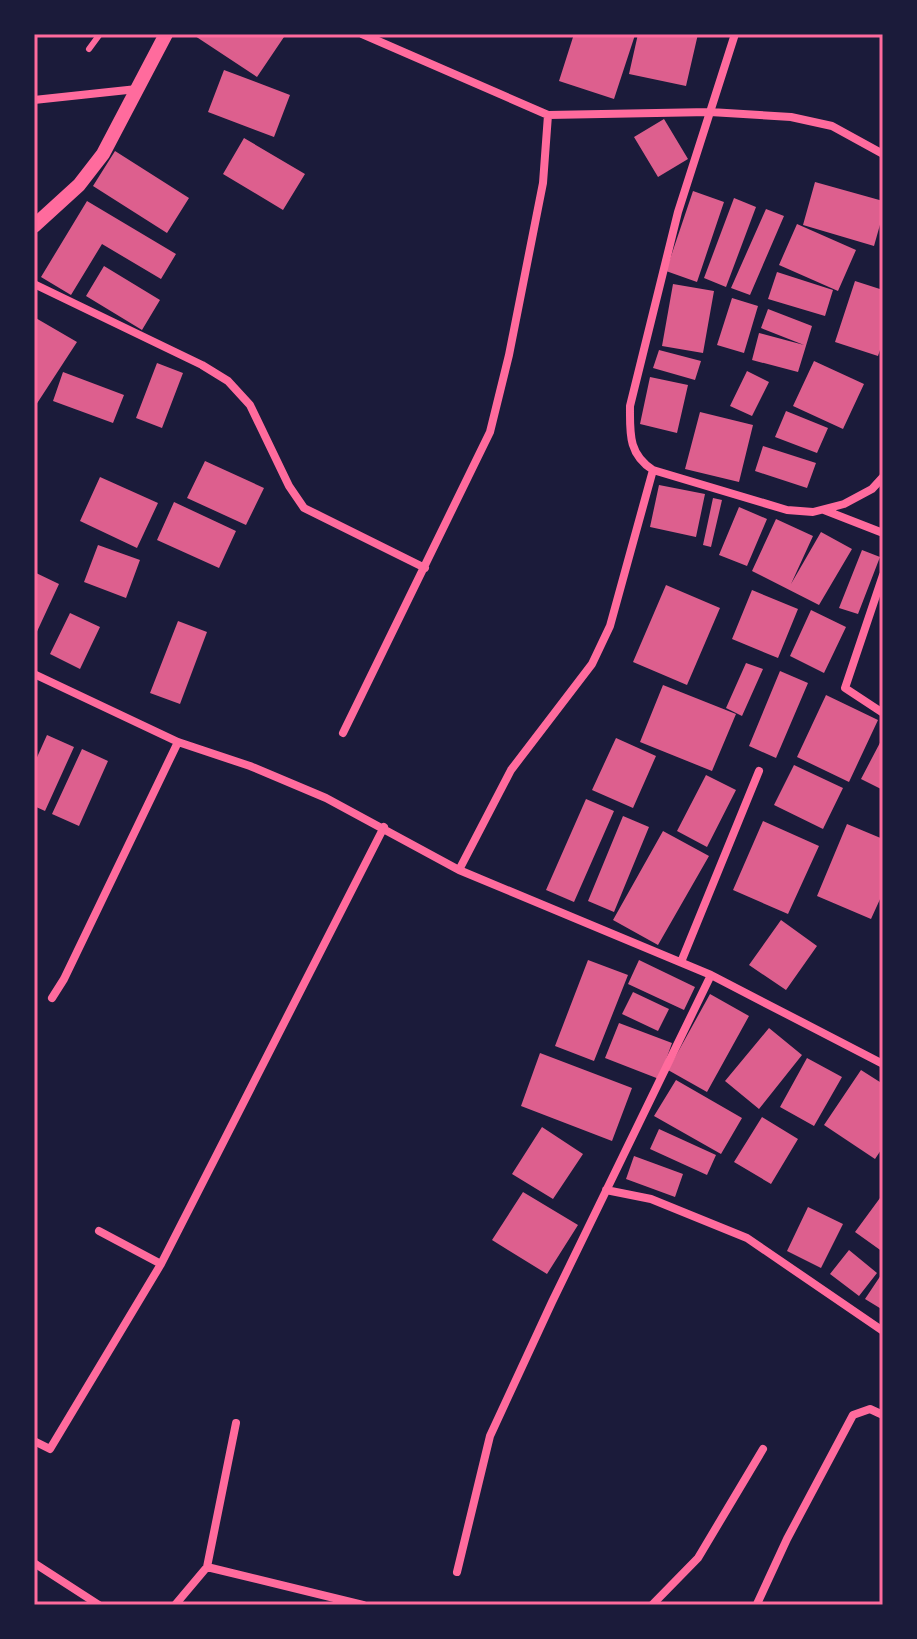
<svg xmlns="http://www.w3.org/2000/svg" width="917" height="1639" viewBox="0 0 917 1639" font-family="Lora,serif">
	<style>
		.building { fill: #dd5f8e }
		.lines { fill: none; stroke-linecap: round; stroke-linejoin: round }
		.service { stroke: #ff6b9d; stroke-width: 6 }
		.minor { stroke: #ff6b9d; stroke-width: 8 }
		.tertiary { stroke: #ff6b9d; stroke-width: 14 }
		.neatline { fill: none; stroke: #ff6b9d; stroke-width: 3 }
	</style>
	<rect width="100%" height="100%" fill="#1b1b3a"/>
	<!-- building -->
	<path class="building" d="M192 34H286L257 77Z
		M574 34 635 35 614 99 559 81Z
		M638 34H698L686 86 629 74Z
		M224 70 290 95 274 137 208 112Z
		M664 119 688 159 658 177 634 137Z
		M244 138 305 174 283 210 223 174Z
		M115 151 189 198 167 233 93 186Z
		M815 182 883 201V214L874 246 803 225Z
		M693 191 724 202 697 282 666 271Z
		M734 198 756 207 726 287 704 278Z
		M87 201 176 254 161 279 102 244 71 295 41 277Z
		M766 209 784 216 750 295 731 288Z
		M797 224 856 250 838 291 779 265Z
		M104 266 160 300 142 330 86 296Z
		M777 272 833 290 825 316 768 299Z
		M855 281 883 290V341L878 356 835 342Z
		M673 284 714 291 703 353 662 346Z
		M732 298 758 306 744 353 717 345Z
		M768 309 812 326 798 372 752 360 759 333 804 345 761 328Z
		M34 317 77 342 34 408Z
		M659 350 701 361 695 380 653 368Z
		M814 361 864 384 843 429 793 406Z
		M157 363 183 373 162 428 136 418Z
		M747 371 769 382 752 416 730 406Z
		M63 372 124 395 113 423 53 401Z
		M650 377 688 385 677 433 640 424Z
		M786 411 828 428 817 453 775 437Z
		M700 412 753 425 739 482 685 469Z
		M763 446 816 463 807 488 755 471Z
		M205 461 264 488 246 525 187 498Z
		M100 477 158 503 137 548 80 521Z
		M659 485 705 494 696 537 650 527Z
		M713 498 722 500 711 547 703 545Z
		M174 502 236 531 219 568 157 540Z
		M739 507 767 519 747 566 719 555Z
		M776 519 813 536 791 584 821 532 852 549 819 605 752 571Z
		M98 545 140 560 126 598 84 582Z
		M862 550 880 557 858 614 839 608Z
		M34 572 59 584 34 638Z
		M666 585 720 608 687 685 633 662Z
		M752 590 798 609 778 658 732 639Z
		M811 610 846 627 824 673 790 656Z
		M70 613 100 627 80 669 50 654Z
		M178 621 207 632 180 704 150 693Z
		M746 663 763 669 742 716 726 708Z
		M780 671 808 683 776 758 749 746Z
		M663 685 736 714 712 771 640 742Z
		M826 695 878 720 849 782 797 757Z
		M47 735 74 747 45 811 34 806V764Z
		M883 737V790L861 779Z
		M616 738 656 756 633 808 592 790Z
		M82 749 108 761 79 826 52 814Z
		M794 765 843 788 823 829 774 805Z
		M706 775 736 790 707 847 677 831Z
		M586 799 614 811 574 902 546 890Z
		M623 816 649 827 614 912 588 901Z
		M763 821 819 846 788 914 733 890Z
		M847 824 883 839V898L881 897 871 919 817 896Z
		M663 831 709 856 658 945 613 920Z
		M781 920 817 946 786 990 749 965Z
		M588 960 628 975 594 1061 555 1046Z
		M639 960 695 987 684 1010 628 984Z
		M633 992 669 1009 658 1031 622 1014Z
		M710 994 749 1016 707 1092 668 1070Z
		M619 1023 672 1043 659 1079 605 1058Z
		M769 1028 802 1055 759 1109 725 1081Z
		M540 1053 632 1088 612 1141 521 1106Z
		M807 1058 842 1077 814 1126 780 1107Z
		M861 1070 883 1084V1147L875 1159 824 1125Z
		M676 1080 742 1118 721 1154 654 1116Z
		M762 1117 798 1139 771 1184 734 1162Z
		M542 1127 583 1154 553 1199 512 1174Z
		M659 1129 716 1155 707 1175 650 1149Z
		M634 1156 683 1174 675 1197 626 1179Z
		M523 1192 578 1225 547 1274 492 1240Z
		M880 1198 883 1200V1252L855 1232Z
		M808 1207 843 1224 821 1268 787 1251Z
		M849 1250 877 1273 859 1296 830 1274Z
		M883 1272V1310L865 1299Z"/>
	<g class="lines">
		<!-- service -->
		<path class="service" d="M89 49 100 34"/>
		<!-- minor -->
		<path class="minor" d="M362 34 548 115 710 112 791 117 832 126 883 154
			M34 100 137 89
			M34 284 202 365 228 381 250 405 289 486 304 508 425 568
			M653 470 787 510 813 512 844 504 872 489 883 477
			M824 510 883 533
			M883 575 845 688 883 713
			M34 674 178 742 250 766 326 798 459 870 711 975 883 1064
			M343 733 490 432 509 355 543 183 548 115
			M459 870 511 770 592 664 610 626 653 470C628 454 630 433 630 406L678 212 735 34
			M681 962 759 771
			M52 998 64 979 178 742
			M606 1190 651 1199 747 1238 883 1331
			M99 1231 161 1264
			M34 1441 50 1449 161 1264 384 827
			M34 1563 99 1605
			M207 1567 363 1605
			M457 1572 490 1436 552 1302 711 975
			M757 1604 787 1539 853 1415 870 1409 883 1415
			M175 1605 207 1567 236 1423
			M652 1605 698 1558 763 1449"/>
		<!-- tertiary -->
		<path class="tertiary" d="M34 226 79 185 103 154 166 34"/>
	</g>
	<!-- border -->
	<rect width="917" height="1639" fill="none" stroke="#1b1b3a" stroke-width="72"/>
	<rect x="36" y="36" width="845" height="1567" class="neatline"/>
</svg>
